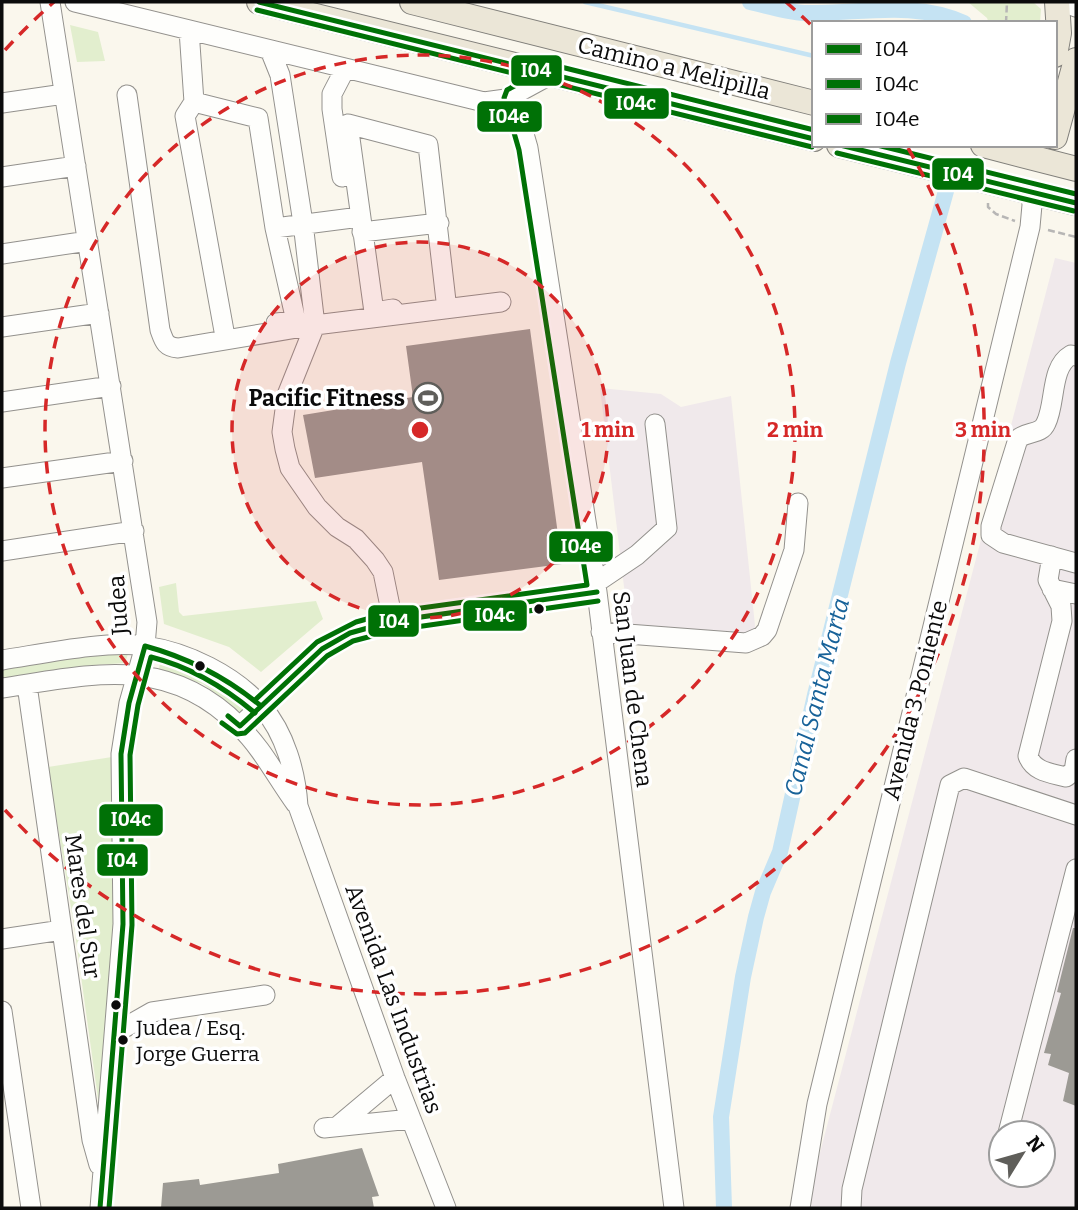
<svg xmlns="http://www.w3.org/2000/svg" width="1078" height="1210" viewBox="0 0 1078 1210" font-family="Bitter,serif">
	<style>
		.industrial { fill: #f0e9eb; fill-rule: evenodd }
		.green { fill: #e2eece }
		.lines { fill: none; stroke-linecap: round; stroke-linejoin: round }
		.stream { stroke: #c5e3f3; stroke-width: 4.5 }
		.canal { stroke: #c5e3f3; stroke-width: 16 }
		.building { fill: #9c9a94 }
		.minor-casing { stroke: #93918d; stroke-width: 21 }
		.major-casing { stroke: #807f7a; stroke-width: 26 }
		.path { stroke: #b7b6b5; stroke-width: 2.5; stroke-dasharray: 7 3.5; stroke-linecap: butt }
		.minor { stroke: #fefefc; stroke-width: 19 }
		.major { stroke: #ebe6d7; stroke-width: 24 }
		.bus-1-casing { stroke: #fff; stroke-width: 10 }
		.bus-2-casing { stroke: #fff; stroke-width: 10 }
		.bus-3-casing { stroke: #fff; stroke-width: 10 }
		.bus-1 { stroke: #007106; stroke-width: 5 }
		.bus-2 { stroke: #007106; stroke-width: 5 }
		.bus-3 { stroke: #007106; stroke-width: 5 }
		.ring { fill: none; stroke: #d62828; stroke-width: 3.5; stroke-dasharray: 12 9 }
		.bus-dot { fill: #0b0b0b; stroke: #fff; stroke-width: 2.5 }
		.labels { text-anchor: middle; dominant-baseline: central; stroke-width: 7; stroke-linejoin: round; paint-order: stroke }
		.bus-label { font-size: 21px; fill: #0b0b0b; stroke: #fff; text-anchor: start }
		.street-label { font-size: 23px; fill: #0b0b0b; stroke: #fff }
		.poi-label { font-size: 23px; font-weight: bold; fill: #0b0b0b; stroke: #fff; text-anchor: end }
		.water-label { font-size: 24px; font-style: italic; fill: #176299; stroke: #fff }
		.centre { fill: #d62828; stroke: #fff; stroke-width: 3.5 }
		.ring-label { font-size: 21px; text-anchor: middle; font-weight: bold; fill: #d62828; stroke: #fff; stroke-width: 7; stroke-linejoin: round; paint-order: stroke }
		.line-badge { stroke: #fff; stroke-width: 2.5 }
		.badge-label { font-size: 19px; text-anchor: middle; font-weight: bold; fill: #fff }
	</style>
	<rect width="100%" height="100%" fill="#faf7ed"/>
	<!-- industrial -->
	<path class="industrial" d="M1055 258 1076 263V1208H811L812 1183ZM1001 1133H1043V1175H1001Z
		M600 388 661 394 681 407 731 396 756 635 629 628Z"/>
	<!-- green -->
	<path class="green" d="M968 2H1033L1041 9 1040 23H989L987 18Z
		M70 25 98 32 105 61 77 62Z
		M176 583 179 612 183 616 316 601 323 619 261 672 229 647 164 624 159 587Z
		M129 651 125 663 95 665 2 679V664Z
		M161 658 208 674 248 703 241 713 203 684 159 669Z
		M112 757 117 925 100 1113 74 926 48 767Z"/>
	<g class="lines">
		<!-- stream -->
		<path class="stream" d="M585 2 814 56"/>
		<!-- canal -->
		<path class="canal" d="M750 2C768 6 786 12 804 13 858 14 914 0 964 23
			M724 1208 721 1117 743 977 756 917 763 892 780 852 815 695 898 363 946 191"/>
	</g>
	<!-- building -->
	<path class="building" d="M530 329 562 564 439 580 422 462 315 478 303 415 413 397 406 346Z
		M1073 928H1076V1106L1063 1101 1069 1073 1048 1065 1051 1054 1044 1053 1061 993 1057 992Z
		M362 1148 379 1196 372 1197 374 1208H161L163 1183 199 1179 200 1185 279 1173 278 1164Z"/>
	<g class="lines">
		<!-- minor casing -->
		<g class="minor-casing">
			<path id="minor" d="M50 2 147 622 145 646 129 703 121 754 123 924 100 1208
				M75 2 484 102 506 99 552 74
				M1062 2 1076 7
				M189 30 194 102
				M270 50 280 75 303 223 315 325 287 395 282 432 285 449 290 468 317 507 337 527 356 539 375 560 383 572 393 621
				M127 95 160 330C164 341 165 347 178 348L315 325 501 302
				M513 96 528 148 597 592 674 1208
				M194 102 258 118 275 228 296 321 276 323
				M194 102 185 116 224 331
				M2 103 64 94
				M2 177 76 166
				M342 177 332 109V94L345 69
				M275 228 360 217
				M362 232 439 223
				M2 254 88 241
				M393 309 374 312 348 124 428 145 446 301
				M2 327 99 313
				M1076 356 1071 355C1050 367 1056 403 1046 423 1041 435 1027 431 1018 439L991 526V535L1003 543 1076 563
				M2 402 111 386
				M2 478 123 461
				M2 551 134 531
				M1052 556 1048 580 1061 606 1062 621 1028 756C1034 772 1051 773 1066 777L1074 771 1076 759
				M594 584 637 555 667 528 655 424
				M1052 589 1076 594
				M601 632 746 643 762 636 767 630 794 550 798 503
				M2 660C42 654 107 640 145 646 187 652 234 675 262 707 285 733 296 773 298 806L395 1078 446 1208
				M27 685 92 1140 99 1165
				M2 688C90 675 167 653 239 726 262 748 277 778 296 804
				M240 726 322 649 350 633 393 621 597 592
				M2 939 62 930
				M2 1011 31 1208
				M115 1033 152 1012 265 995
				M339 1125 395 1078
				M324 1128 411 1119
				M1008 1133 1076 869
				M800 1208 817 1104 1030 227 1032 205 1031 192
				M851 1208 852 1189 950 785 964 778 1076 815"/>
		</g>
		<!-- major casing -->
		<g class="major-casing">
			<path id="major" d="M259 2 814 139
				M412 2 814 103
				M1055 55 1059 33 1057 2
				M1055 137 1076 60
				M839 145 1076 203
				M983 145 1076 169"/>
		</g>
		<!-- path -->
		<path class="path" d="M1006 23 1007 2
			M988 203V207L996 214 1015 221
			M1048 230 1076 237"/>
		<!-- minor -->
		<use href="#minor" class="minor"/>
		<!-- major -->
		<use href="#major" class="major"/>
		<!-- bus-1 casing -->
		<g class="bus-1-casing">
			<path id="bus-1" d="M259 2 814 139
				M840 145 1076 203
				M228 716 240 726 322 649 350 633 393 621 597 592
				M100 1208 123 924 121 754 129 703 145 646C189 658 226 677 261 706"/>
		</g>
		<!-- bus-2 casing -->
		<g class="bus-2-casing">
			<path id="bus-2" d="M257 10 812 147
				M837 153 1074 211
				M222 723 237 734 245 733 327 656 353 641 395 630 598 601
				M109 1208 132 925 130 755 138 705 151 657C191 667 224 687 255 713"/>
		</g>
		<!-- bus-3 casing -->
		<g class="bus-3-casing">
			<path id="bus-3" d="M877 145 1076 194
				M255 700 317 642 356 622 392 612 587 585 519 150 504 98 507 90 553 65 814 130"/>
		</g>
		<!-- bus-1 -->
		<use href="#bus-1" class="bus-1"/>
		<!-- bus-2 -->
		<use href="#bus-2" class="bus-2"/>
		<!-- bus-3 -->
		<use href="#bus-3" class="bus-3"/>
	</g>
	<!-- distance rings -->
	<circle cx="420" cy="430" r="188" fill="#d62828" fill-opacity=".12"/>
	<g class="ring">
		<circle cx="420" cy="430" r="188"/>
		<circle cx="420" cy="430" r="375"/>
		<path d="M5 50A563 563 0 0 1 54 2M786 2A563 563 0 0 1 811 25M908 148A563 563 0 0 1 5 810"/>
	</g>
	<!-- icons -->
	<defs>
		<g id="stadium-ring" transform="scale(1.575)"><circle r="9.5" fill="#fff" stroke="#5f5e5a" stroke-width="1.5"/><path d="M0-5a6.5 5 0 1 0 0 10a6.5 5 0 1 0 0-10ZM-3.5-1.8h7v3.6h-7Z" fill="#5f5e5a"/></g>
	</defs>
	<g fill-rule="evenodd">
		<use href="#stadium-ring" x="428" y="398"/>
	</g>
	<!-- markers -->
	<g class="bus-dot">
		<circle cx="539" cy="609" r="6"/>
		<circle cx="200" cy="666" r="6"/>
		<circle cx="116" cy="1005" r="6"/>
		<circle cx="123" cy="1040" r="6"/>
	</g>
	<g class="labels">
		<!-- bus labels -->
		<g class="bus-label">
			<text x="136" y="1028">Judea / Esq.<tspan x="136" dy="26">Jorge Guerra</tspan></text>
		</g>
		<!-- street labels -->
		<g class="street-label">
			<text transform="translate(674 68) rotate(14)">Camino a Melipilla</text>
			<text transform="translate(118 605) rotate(-94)">Judea</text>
			<text transform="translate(633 689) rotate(83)">San Juan de Chena</text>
			<text transform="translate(915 700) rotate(-76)">Avenida 3 Poniente</text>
			<text transform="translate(83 906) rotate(82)">Mares del Sur</text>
			<text transform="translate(394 999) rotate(70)">Avenida Las Industrias</text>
		</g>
		<!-- poi labels -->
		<g class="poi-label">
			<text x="405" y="398">Pacific Fitness</text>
		</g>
		<!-- water labels -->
		<g class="water-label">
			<text transform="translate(817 697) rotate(-76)">Canal Santa Marta</text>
		</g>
	</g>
	<circle cx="420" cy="430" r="10" class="centre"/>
	<g class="ring-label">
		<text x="608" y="437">1 min</text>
		<text x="795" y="437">2 min</text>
		<text x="983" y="437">3 min</text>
	</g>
	<g class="line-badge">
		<rect x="510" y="54" width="53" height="33" rx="7" fill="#007106"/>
		<rect x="603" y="87" width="67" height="33" rx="7" fill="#007106"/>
		<rect x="476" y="100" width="67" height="33" rx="7" fill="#007106"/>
		<rect x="931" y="157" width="54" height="34" rx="7" fill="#007106"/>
		<rect x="548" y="530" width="66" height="33" rx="7" fill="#007106"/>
		<rect x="462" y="599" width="66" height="33" rx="7" fill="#007106"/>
		<rect x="367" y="604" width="53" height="34" rx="7" fill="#007106"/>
		<rect x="98" y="803" width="66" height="34" rx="7" fill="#007106"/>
		<rect x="96" y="843" width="53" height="34" rx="7" fill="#007106"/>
	</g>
	<g class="badge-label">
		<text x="536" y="77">I04</text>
		<text x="636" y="110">I04c</text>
		<text x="509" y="123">I04e</text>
		<text x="958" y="181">I04</text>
		<text x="581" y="553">I04e</text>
		<text x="495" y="622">I04c</text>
		<text x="394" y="628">I04</text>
		<text x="131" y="826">I04c</text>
		<text x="122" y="867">I04</text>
	</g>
	<!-- border -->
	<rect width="1078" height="1210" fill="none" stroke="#0b0b0b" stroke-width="7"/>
	<!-- legend -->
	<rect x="812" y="21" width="245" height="126" fill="#ffffff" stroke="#9d9d9d" stroke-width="2"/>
	<rect x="826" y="44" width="35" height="10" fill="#007106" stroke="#9d9d9d" stroke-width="2"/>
	<text x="875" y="56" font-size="21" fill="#0b0b0b">I04</text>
	<rect x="826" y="79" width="35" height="10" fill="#007106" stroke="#9d9d9d" stroke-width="2"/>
	<text x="875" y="91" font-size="21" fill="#0b0b0b">I04c</text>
	<rect x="826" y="114" width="35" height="10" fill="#007106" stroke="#9d9d9d" stroke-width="2"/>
	<text x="875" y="126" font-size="21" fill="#0b0b0b">I04e</text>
	<!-- north arrow -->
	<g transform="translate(1022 1154) rotate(53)"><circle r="33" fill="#ffffff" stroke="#9d9d9d" stroke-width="2"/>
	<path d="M0-5L12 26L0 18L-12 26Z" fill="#5f5e5a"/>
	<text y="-10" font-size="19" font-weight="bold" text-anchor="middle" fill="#0b0b0b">N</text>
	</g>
</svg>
